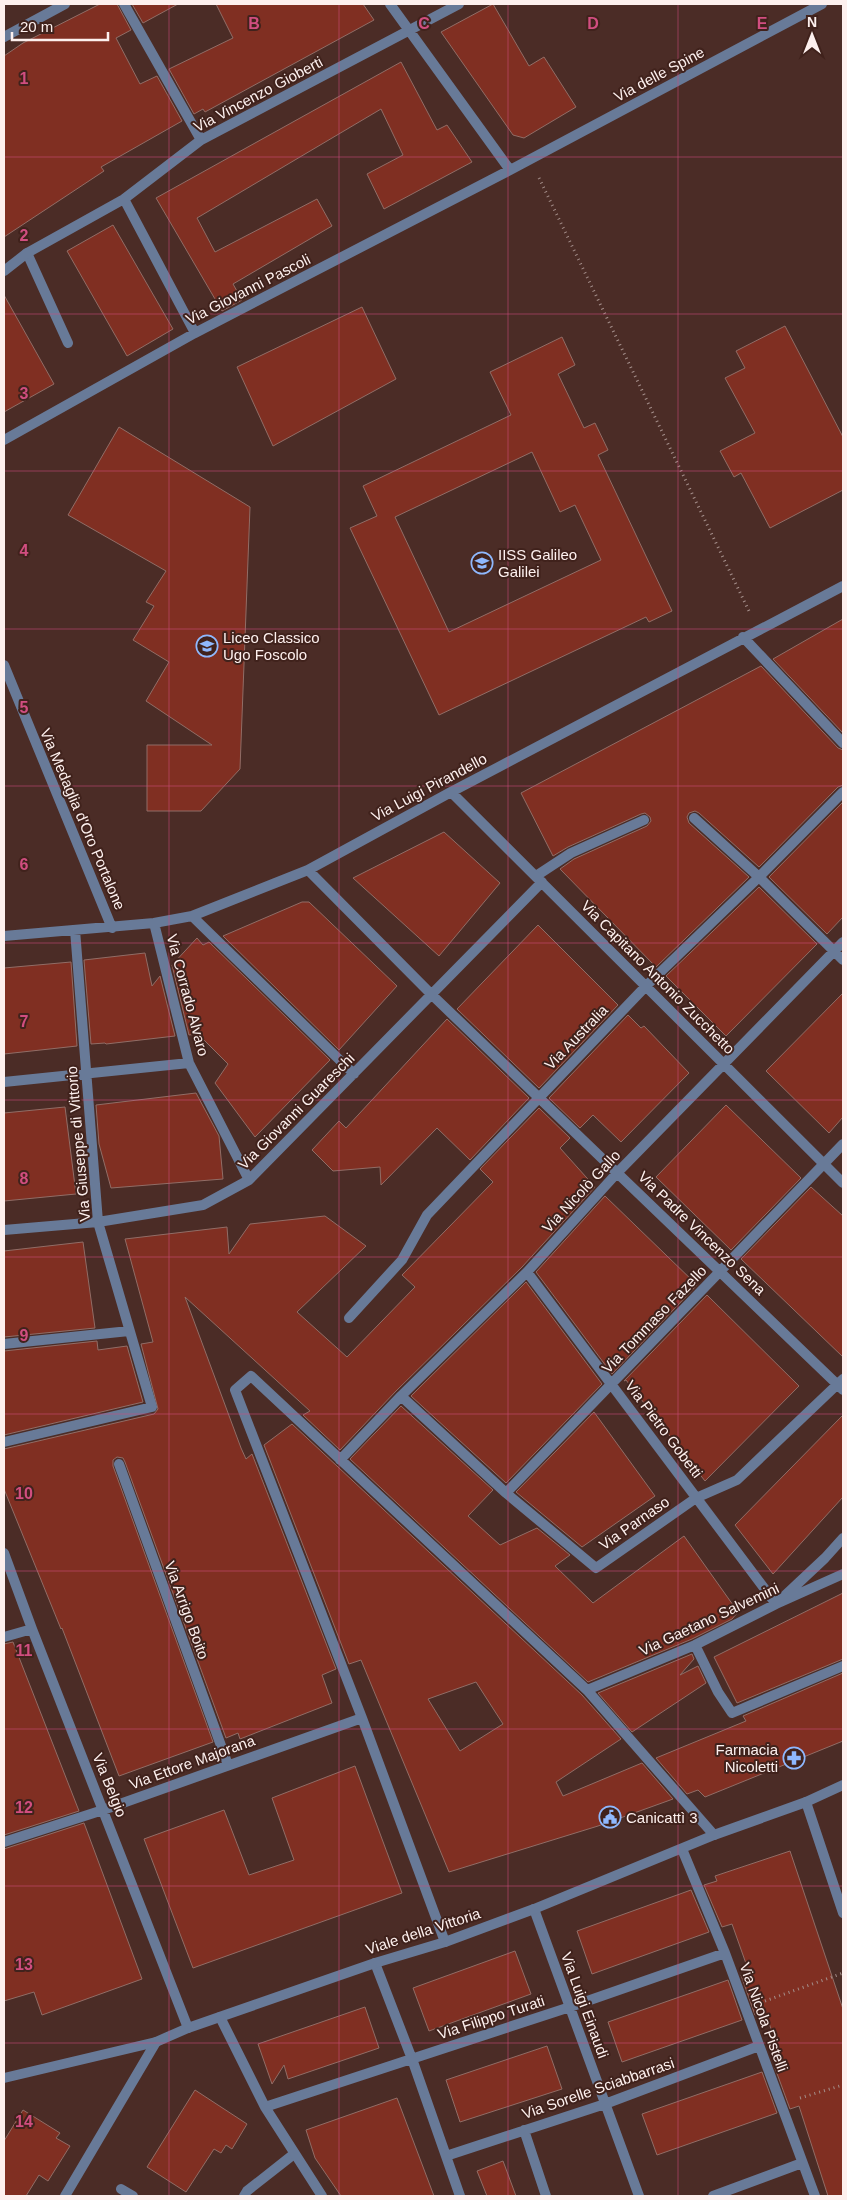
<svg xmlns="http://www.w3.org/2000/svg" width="847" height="2200" viewBox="0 0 847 2200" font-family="Helvetica,sans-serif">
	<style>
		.building { fill: #802f22; stroke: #916d66; fill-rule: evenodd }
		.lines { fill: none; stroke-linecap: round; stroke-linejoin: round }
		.path { stroke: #a38d89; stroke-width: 3; stroke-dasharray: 1 4; stroke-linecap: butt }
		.service { stroke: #687a98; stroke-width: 10 }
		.minor { stroke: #687a98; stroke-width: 10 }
		.tertiary { stroke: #687a98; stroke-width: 10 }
		.grid { fill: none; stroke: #d14e80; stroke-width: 1; stroke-opacity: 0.55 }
		.labels { text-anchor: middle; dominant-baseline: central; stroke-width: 4; stroke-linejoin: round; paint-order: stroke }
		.street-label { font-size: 15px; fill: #fdf0ee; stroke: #40221c }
		.poi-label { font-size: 15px; fill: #fdf0ee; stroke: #40221c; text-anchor: start }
		.grid-label { font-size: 16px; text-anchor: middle; font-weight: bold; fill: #d14e80; stroke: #40221c; stroke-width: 4; stroke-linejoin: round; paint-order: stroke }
	</style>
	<rect width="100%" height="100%" fill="#4b2c26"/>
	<!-- building -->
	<path class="building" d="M100 4H117L131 30 116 38 140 84 157 76 182 121 101 167 104 171 4 237V56L23 43Z
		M132 4H178L143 23Z
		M216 4H363L374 20 205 112 203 109 194 114 169 69 233 38Z
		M493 4 529 66 544 57 576 107 524 138 513 135 441 32Z
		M401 62 437 130 447 125 472 162 384 209 367 174 403 155 381 109 197 218 215 252 317 199 332 226 233 284 242 300 222 311 156 198Z
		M113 225 173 329 127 356 67 251Z
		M4 295 54 384 4 412Z
		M362 307 396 379 273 446 237 367Z
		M785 326 843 437V490L770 528 741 473 734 477 720 451 755 433 725 378 745 368 736 351Z
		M562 337 575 365 558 374 584 428 595 423 608 450 598 455 672 611 649 622 646 617 439 715 350 528 377 516 363 486 511 415 490 372ZM532 452 560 512 575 505 601 560 449 632 395 517Z
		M119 427 250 507 240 769 201 811H147V745H212L146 701 169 662 133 640 154 606 146 602 166 571 68 515Z
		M843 619V733L773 659Z
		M761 666 838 748 843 750V785L838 787 759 867 699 813 695 811 689 813 687 817 689 823 749 877 656 967 560 869 574 859 647 826 651 821 650 817 645 813 641 814 568 847 553 856 521 793Z
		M843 802V917L827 934 769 877Z
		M444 832 500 883 439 956 353 878Z
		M759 887 817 944 726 1036 666 976Z
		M302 902H309L397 986 339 1050 223 936Z
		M538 925 618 1005 539 1088 457 1009Z
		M197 938 203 945 209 942 330 1060 255 1137 215 1083 228 1064 198 1034 189 1035 172 965Z
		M145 953 152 986 160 976 175 1036 106 1044 105 1043 91 1044 84 960Z
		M71 962 77 1046 4 1054V968Z
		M843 993V1117L829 1133 766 1071Z
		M628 1015 641 1028 644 1026 689 1073 621 1142 593 1115 580 1128 549 1098Z
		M447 1019 529 1098 470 1160 437 1128 381 1185 380 1167 333 1171 312 1150 339 1121 346 1128Z
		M196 1093 219 1136 223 1179 111 1188 99 1144 96 1105Z
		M726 1105 801 1178 731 1250 656 1177Z
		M65 1107 76 1194 4 1201V1113Z
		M539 1108 570 1138 560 1148 595 1187 522 1267 396 1391 340 1450 303 1415 310 1411 185 1297 241 1448 246 1459 252 1454 336 1669 322 1675 332 1703 240 1739 238 1733 226 1738 125 1462 123 1458 117 1457 113 1460V1466L213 1742 119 1776 62 1628 61 1629 4 1489V1449L154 1414 158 1409 141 1344 153 1342 125 1239 227 1227 229 1254 250 1224 325 1216 366 1246 297 1312 347 1357 415 1287 402 1275 493 1182 480 1169Z
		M811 1187 843 1216V1357L741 1259Z
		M605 1196 697 1285 612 1374 536 1272Z
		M83 1242 95 1328 4 1337V1251Z
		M526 1282 602 1384 506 1483 411 1396Z
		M707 1295 799 1386 705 1481 626 1380 624 1381Z
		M97 1341 98 1350 127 1346 143 1402 4 1435V1351Z
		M401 1406 493 1490 468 1516 500 1545 537 1528 570 1555 555 1566 593 1603 684 1536 738 1612 732 1619 692 1639 588 1682 350 1459Z
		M594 1412 655 1496 582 1547 516 1492Z
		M843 1415V1497L773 1574 735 1525Z
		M292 1424 582 1695 621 1739 556 1782 563 1796 642 1763 673 1799 598 1826 449 1872 361 1660 349 1664 264 1445ZM476 1682 503 1724 460 1751 428 1699Z
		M843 1593V1659L737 1703 714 1657Z
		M13 1642 79 1811 4 1835V1644Z
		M692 1654 694 1659 680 1675 698 1666 706 1683 632 1732 598 1693Z
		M843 1673V1741L705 1797 698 1790 687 1794 656 1758 746 1721 743 1716Z
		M355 1766 402 1893 193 1968 144 1839 224 1810 249 1875 294 1860 272 1798Z
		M84 1823 142 1979 42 2015 34 1992 4 2001V1849Z
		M790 1851 843 2009V2196H828L799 2106 790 2109 775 2068 784 2065 765 2012 755 2015 741 1975 749 1972 732 1924 722 1927 704 1885 717 1881 715 1876Z
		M691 1890 709 1932 592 1974 577 1931Z
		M515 1951 531 1994 429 2031 413 1988Z
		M728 1980 742 2020 622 2062 608 2022Z
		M365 2007 379 2048 288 2079 284 2065 272 2084 258 2044Z
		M547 2046 562 2089 460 2122 446 2080Z
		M762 2072 777 2113 657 2155 642 2114Z
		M195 2090 247 2124 232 2149 226 2145 221 2153 214 2149 186 2192 147 2167Z
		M397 2098 434 2196H341L315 2158 306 2130Z
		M23 2110 60 2133 56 2138 70 2146 48 2181 39 2175 26 2196H4V2141Z
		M503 2161 516 2196H487L477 2171Z"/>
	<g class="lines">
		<!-- path -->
		<path class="path" d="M539 178 749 611
			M765 2001 843 1973
			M800 2098 843 2085"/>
		<!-- service -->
		<path class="service" d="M27 253 68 343
			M536 876 571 853 644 820
			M121 2189 133 2196
			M244 2196 247 2191 294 2154"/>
		<!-- minor -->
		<path class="minor" d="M124 4 201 140
			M390 4 510 170
			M4 37 65 4
			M124 199 195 333
			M4 271 27 253 124 199 201 140 459 4
			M4 440 195 333 510 170 822 4
			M743 637 843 743
			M4 665 112 928
			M451 792 843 1183
			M694 818 759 877 843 960
			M308 870 431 994 843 1390
			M192 916 354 1074
			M154 923 189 1063 249 1180
			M4 936 154 923 192 916 308 870 451 792 843 586
			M4 1082 189 1063
			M4 1230 98 1222 203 1205 249 1180 542 882
			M527 1272 776 1604 825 1558 843 1538
			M349 1318 402 1260 427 1215 646 986 759 877 843 792
			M4 1344 129 1331
			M401 1396 506 1493 596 1568 696 1498 737 1480 843 1379
			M4 1442 152 1407 98 1222 75 930
			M340 1460 401 1396 527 1272 617 1173 843 942
			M119 1464 228 1765
			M506 1493 843 1144
			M4 1553 32 1629 188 2028
			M4 1637 32 1629
			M695 1645 718 1692 732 1713 843 1666
			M587 1690 695 1645 776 1604 843 1574
			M806 1802 843 1913
			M4 1842 103 1810 362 1718
			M682 1849 725 1953 815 2196
			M534 1909 639 2196
			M445 1942 362 1718 235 1390 251 1376 587 1690 714 1835
			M375 1963 412 2059 460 2196
			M220 2017 265 2107 322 2196
			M265 2107 570 2007 725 1953
			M524 2130 546 2196
			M446 2156 605 2104 759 2046
			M65 2196 156 2042
			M713 2196 802 2163"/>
		<!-- tertiary -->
		<path class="tertiary" d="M4 2078 156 2042 188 2028 375 1963 445 1942 534 1909 714 1835 806 1802 843 1785"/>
	</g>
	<!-- grid -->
	<path class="grid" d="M169 4V2196M339 4V2196M508 4V2196M678 4V2196M4 157H843M4 314H843M4 471H843M4 629H843M4 786H843M4 943H843M4 1100H843M4 1257H843M4 1414H843M4 1571H843M4 1729H843M4 1886H843M4 2043H843"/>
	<!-- icons -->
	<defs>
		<g id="school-ring" transform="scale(1.125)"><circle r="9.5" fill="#40221c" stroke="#8fb8fd" stroke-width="1.5"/><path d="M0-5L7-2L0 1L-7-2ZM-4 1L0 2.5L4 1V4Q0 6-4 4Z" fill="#8fb8fd"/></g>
		<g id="pharmacy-ring" transform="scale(1.125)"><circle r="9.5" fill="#40221c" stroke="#8fb8fd" stroke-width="1.5"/><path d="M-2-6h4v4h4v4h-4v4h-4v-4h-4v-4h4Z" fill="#8fb8fd"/></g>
		<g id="civic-ring" transform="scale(1.125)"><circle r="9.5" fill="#40221c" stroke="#8fb8fd" stroke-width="1.5"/><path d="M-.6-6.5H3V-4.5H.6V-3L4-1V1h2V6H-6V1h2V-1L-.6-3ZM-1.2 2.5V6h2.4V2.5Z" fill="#8fb8fd"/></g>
	</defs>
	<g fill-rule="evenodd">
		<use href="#school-ring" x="482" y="563"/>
		<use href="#school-ring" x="207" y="646"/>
		<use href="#pharmacy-ring" x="794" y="1758"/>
		<use href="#civic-ring" x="610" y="1817"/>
	</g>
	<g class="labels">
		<!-- street labels -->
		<g class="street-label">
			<text transform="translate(659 74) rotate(-28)">Via delle Spine</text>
			<text transform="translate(258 94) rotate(-28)">Via Vincenzo Gioberti</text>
			<text transform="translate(248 289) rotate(-27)">Via Giovanni Pascoli</text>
			<text transform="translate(429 787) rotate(-28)">Via Luigi Pirandello</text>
			<text transform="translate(83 819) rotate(67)">Via Medaglia d'Oro Portalone</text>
			<text transform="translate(658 977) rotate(45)">Via Capitano Antonio Zucchetto</text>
			<text transform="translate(188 995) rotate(75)">Via Corrado Alvaro</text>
			<text transform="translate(576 1037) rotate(-46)">Via Australia</text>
			<text transform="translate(296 1111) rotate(-45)">Via Giovanni Guareschi</text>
			<text transform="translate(78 1144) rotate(-95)">Via Giuseppe di Vittorio</text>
			<text transform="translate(581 1191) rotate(-47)">Via Nicolò Gallo</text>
			<text transform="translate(702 1233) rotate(44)">Via Padre Vincenzo Sena</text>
			<text transform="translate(654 1319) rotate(-46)">Via Tommaso Fazello</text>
			<text transform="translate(664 1429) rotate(53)">Via Pietro Gobetti</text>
			<text transform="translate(634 1523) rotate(-35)">Via Parnaso</text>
			<text transform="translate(187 1610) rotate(70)">Via Arrigo Boito</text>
			<text transform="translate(709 1619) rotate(-25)">Via Gaetano Salvemini</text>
			<text transform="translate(192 1762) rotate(-20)">Via Ettore Majorana</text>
			<text transform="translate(110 1785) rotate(68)">Via Belgio</text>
			<text transform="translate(423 1931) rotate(-18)">Viale della Vittoria</text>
			<text transform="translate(585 2005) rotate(70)">Via Luigi Einaudi</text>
			<text transform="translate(491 2017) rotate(-18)">Via Filippo Turati</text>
			<text transform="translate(764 2017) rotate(70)">Via Nicola Pistelli</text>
			<text transform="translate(598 2088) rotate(-19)">Via Sorelle Sciabbarrasi</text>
		</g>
		<!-- poi labels -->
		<g class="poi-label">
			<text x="498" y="554">IISS Galileo<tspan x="498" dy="17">Galilei</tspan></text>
			<text x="223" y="637">Liceo Classico<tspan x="223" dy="17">Ugo Foscolo</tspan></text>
			<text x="778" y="1749" text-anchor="end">Farmacia<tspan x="778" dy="17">Nicoletti</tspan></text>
			<text x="626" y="1817">Canicattì 3</text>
		</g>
	</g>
	<g class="grid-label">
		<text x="254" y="29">B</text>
		<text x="424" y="29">C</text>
		<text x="593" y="29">D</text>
		<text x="762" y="29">E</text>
		<text x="24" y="84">1</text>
		<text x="24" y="241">2</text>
		<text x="24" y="399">3</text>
		<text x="24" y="556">4</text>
		<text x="24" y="713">5</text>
		<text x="24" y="870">6</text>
		<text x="24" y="1027">7</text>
		<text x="24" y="1184">8</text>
		<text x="24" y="1341">9</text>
		<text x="24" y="1499">10</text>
		<text x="24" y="1656">11</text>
		<text x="24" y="1813">12</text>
		<text x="24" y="1970">13</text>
		<text x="24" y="2127">14</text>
	</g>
	<!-- border -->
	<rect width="847" height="2200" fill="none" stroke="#fdf0ee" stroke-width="10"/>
	<!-- north arrow -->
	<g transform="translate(812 35)" stroke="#40221c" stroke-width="4" paint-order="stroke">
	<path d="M0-4L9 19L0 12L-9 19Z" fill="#fdf0ee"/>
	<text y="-8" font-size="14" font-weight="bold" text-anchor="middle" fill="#fdf0ee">N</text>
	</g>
	<!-- scale -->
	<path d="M12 32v8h96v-8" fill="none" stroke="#fdf0ee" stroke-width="2.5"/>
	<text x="20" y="32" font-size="15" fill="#fdf0ee" stroke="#40221c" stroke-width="4" paint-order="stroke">20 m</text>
</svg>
